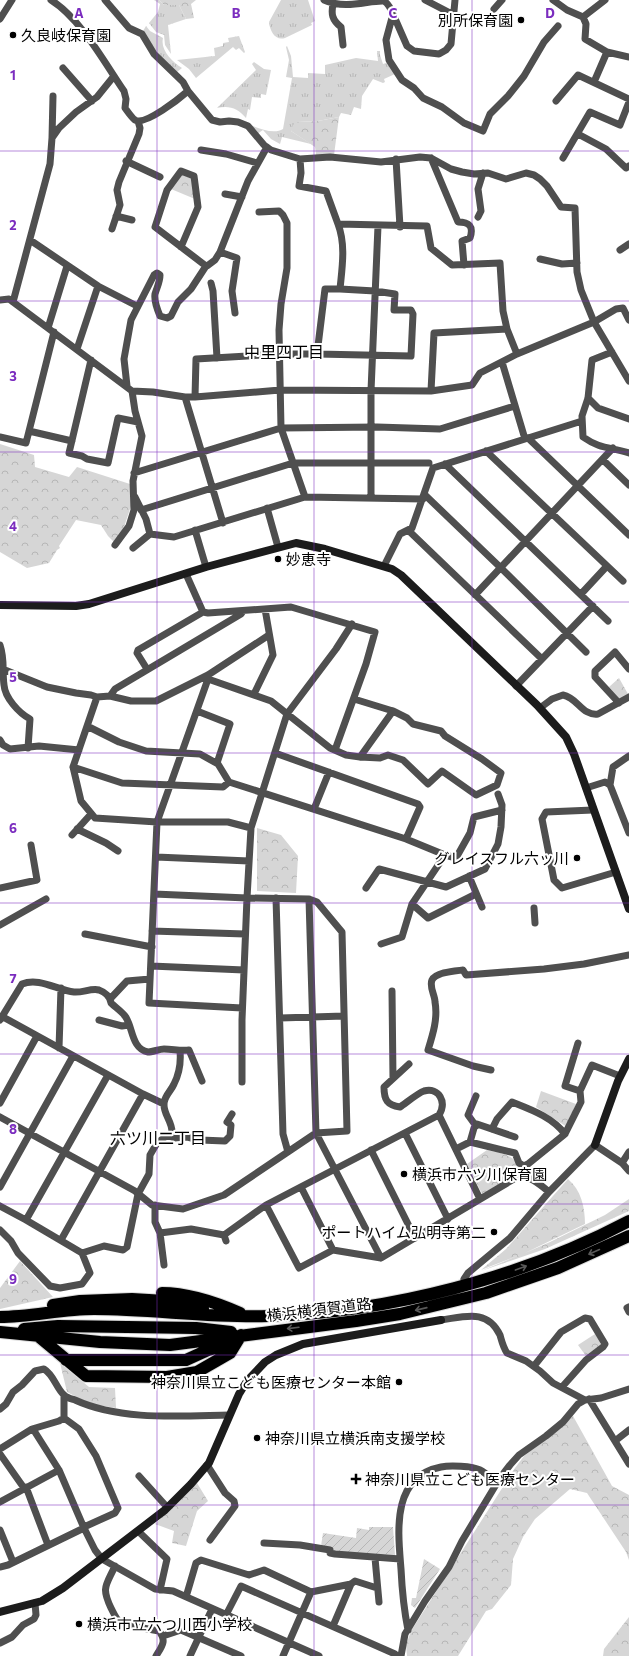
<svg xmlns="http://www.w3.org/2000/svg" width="629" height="1656" viewBox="0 0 629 1656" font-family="Commissioner,'Noto Sans JP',sans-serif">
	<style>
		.grass { fill: url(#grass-tufts) }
		.forest { fill: url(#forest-crowns) }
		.garden { fill: url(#garden-furrows) }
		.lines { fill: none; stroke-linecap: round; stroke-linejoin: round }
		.highway-casing { stroke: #dbdbdb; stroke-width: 14 }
		.street { stroke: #4f4f4f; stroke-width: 7 }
		.secondary { stroke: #1c1c1c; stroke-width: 8 }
		.highway { stroke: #000; stroke-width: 12 }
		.oneway { stroke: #595959 }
		.grid { fill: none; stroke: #7b2cbf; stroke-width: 1; stroke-opacity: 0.55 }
		.poi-dot { fill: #000; stroke: #fff; stroke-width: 1.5 }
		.labels { text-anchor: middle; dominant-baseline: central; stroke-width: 4; stroke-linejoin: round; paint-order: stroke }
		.poi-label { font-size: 15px; fill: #000; stroke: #fff; text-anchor: start }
		.street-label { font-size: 15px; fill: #000; stroke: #fff }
		.neighbourhood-label { font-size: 16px; fill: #000; stroke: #fff }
		.grid-label { font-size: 13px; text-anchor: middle; font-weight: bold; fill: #7b2cbf; stroke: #fff; stroke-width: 4; stroke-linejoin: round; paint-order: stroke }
	</style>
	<defs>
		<pattern id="grass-tufts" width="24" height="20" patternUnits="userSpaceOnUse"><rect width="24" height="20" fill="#d6d6d6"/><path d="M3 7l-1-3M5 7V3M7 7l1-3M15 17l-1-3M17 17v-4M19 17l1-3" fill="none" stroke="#b6b6b6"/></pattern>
		<pattern id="forest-crowns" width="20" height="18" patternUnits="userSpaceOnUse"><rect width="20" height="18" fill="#d6d6d6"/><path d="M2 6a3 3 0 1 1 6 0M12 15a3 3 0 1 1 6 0" fill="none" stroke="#b6b6b6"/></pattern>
		<pattern id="garden-furrows" width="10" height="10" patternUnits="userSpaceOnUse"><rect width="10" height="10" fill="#d6d6d6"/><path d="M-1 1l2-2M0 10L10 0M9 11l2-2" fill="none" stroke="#b6b6b6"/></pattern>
	</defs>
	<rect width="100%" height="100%" fill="#fff"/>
	<!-- grass -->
	<path class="grass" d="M154 0H159L164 5H179L186 19 168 25 171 54 165 45 164 35 156 32 149 23 158 12 160 4Z
		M281 0H308L315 21 311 23 312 25 285 38C275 41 270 31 269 22Z
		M146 26 150 31 163 38C160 50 172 62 182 68L177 72 155 51 143 31Z
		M239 36 245 52 244 53 239 48 236 50 233 47 196 78 189 69 177 60 215 56 214 48 223 46V43L229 42 228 38Z
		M287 46 291 56 293 77 308 78V73L325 74V65L356 58 378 61 377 51H380V55L383 64 389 62 395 74 384 79 385 82 383 83 373 79 362 96 361 109 354 107 351 115 341 113 339 117 318 121 298 122 291 131 311 144 282 137 280 144 271 139 263 130 257 134 248 124C257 128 274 135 283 129L292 78 286 77 289 60 286 47Z
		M254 62 264 69 271 70 266 95 261 94V98L252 97 250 110 248 109 246 118C238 108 229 105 217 108L256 70 252 64Z"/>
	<!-- forest -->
	<path class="forest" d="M159 0H196L191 4 194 18 186 19 179 5H164Z
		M339 117 334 155H316L315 147 291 131 293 125 298 122 318 121Z
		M182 174 192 179 195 199 171 189Z
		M0 444 34 455 35 467 69 477 77 467 130 484 131 506 123 530 114 542 108 536 101 525 76 520 59 546 60 548 57 550 49 563 27 568 0 552Z
		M619 678 628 694 620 699 609 687Z
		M257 828 281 835 298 856 296 893 257 891Z
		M541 1091 576 1104 567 1127 536 1107Z
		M487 1150C501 1153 519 1155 520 1173L482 1194 467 1164Z
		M568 1179C581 1190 585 1207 585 1224L525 1253 550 1242 605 1215 629 1199V1211L545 1249 481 1271 522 1254 481 1270 506 1249Z
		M20 1261 53 1297 0 1309V1288Z
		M595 1334 601 1342 600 1345 586 1356 578 1345Z
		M60 1363 89 1387 115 1388 116 1408 90 1404 67 1392Z
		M573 1416 612 1486 629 1495V1560L626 1552 587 1493 570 1489 535 1519 523 1537 513 1559 511 1585 492 1609 486 1611 458 1656H407L406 1645 411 1631 515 1468 524 1456Z
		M197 1483 208 1501 197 1511 186 1546 172 1543 174 1531 155 1524Z
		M629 1617V1656H603L604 1649Z"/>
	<!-- garden -->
	<path class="garden" d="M369 1527H393L395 1555 336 1552 321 1546 323 1533 356 1538 357 1528 369 1530Z
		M424 1559 440 1569 415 1608 411 1605 412 1598H416Z"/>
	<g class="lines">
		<!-- highway casing -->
		<g class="highway-casing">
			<path id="highway" d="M162 1293C189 1293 215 1302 240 1313
				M53 1305 80 1301 132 1299 182 1302 203 1309
				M0 1317C31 1317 62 1309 94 1309 152 1309 210 1318 268 1316 390 1312 521 1278 629 1221
				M24 1329 58 1326 196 1328 231 1332
				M0 1332 100 1342 170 1345 356 1321 400 1314 486 1293 558 1268 629 1236
				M38 1336 86 1376 167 1377 197 1372 230 1353 241 1335
				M66 1360H186L208 1350 236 1343"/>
		</g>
		<!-- street -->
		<path class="street" d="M51 0C81 19 104 62 124 91L126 99 125 108C128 112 132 118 135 120 145 126 180 98 188 91
			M105 0 129 28 142 34 154 54 183 82 188 91 212 120 220 122 229 121 238 122 248 126 264 145 271 150 300 159 330 157 381 162 420 157 431 158 451 169 462 172 474 174 488 173 506 179 526 173 534 175 540 179 547 186 561 207 575 208 577 272 581 290 594 322 629 381
			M324 0C346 10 369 0 384 1 389 4 391 9 393 14L386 40 389 60 402 80 414 88 423 98 442 107 464 123 483 131 490 114 508 96 524 76 544 42 558 26
			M425 0 454 15
			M553 0 567 10 583 17 586 24 585 39 607 52 629 57
			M333 4C331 14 332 20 341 27L343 45
			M494 9 502 0
			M393 14 407 46 414 51 439 54 446 50 451 44 455 0
			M583 17 605 0
			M0 19 12 0
			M63 68 92 101
			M594 82 607 52
			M556 101 578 75 629 99
			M578 134 606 149 626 168 629 166
			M52 138 53 96
			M201 150 226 154 257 163
			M431 158 458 222C469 222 474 226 470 238L462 241 464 265
			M563 158 590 112 620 125 629 102
			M300 159 301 173 299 186 326 191 338 224
			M396 159 400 227
			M126 161 160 177
			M225 194 242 197
			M259 212 279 211 283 215 287 223V268L281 304 279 330 281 428 305 497
			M116 216 132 220
			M478 217 481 211 478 189 483 173
			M112 229 120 205 117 190 119 182 139 134 140 128 138 121
			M30 240 98 286 137 306
			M181 247 198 207 194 176 181 171 167 190 155 227 206 266H207L215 260 220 252 248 181 267 147
			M620 250 629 244
			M220 252 237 258 232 291 235 313
			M540 259 562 264 577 263
			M211 283 213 291 217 358
			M0 300 9 299 132 391 153 392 185 397H195L280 390 431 391 472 385 480 373 517 354 507 329 503 311 500 263 452 265 431 248 427 226 338 224C346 245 342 268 340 289H325L317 354 411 356 413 314 411 310H394L395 294 375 291 340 289
			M13 302 50 164 52 138 59 128 76 112 97 97 114 76
			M48 328 67 266
			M77 349 98 286
			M612 352 592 360 588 398 582 416 583 437C600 449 610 447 629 453
			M517 354 594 322 616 309 623 308 629 320
			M91 360 69 453 82 456 87 459 108 463 118 418 138 422
			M502 362 525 439
			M127 386 124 359 131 320 154 275 157 273 160 275C160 282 157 287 155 294 154 301 157 309 160 316L167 318 171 316 178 302 191 289 206 266
			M431 391 434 333 507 329
			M185 397 223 523
			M195 397 196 359 279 354H317
			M588 398 598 408 629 419
			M29 431 72 441
			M0 437 26 443 54 332
			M528 438 629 535
			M486 451 623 581
			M603 460 629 485
			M445 464 608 621
			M134 473 281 428 377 427 440 429 515 406
			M424 494 501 568 586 652
			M135 497 146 519 150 534
			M371 498V391L378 226
			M267 508 278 547
			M141 510 293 463H429
			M195 530 206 567
			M409 531 542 659
			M115 545 129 526 134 510 133 481 142 436 135 411 132 391
			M133 548 150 534 174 537 305 497 423 499
			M384 566 400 534 412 528 433 468 582 421
			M186 574 203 612 208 613 291 607 375 632 366 664 335 750
			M581 594 607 566
			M475 595 613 448
			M0 645C5 660 2 670 4 685 5 698 19 713 30 719L28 748
			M147 669 137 653 138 650 203 612
			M5 670 47 687 76 693 91 695 97 697 110 696 131 701H156L208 675 269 635
			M208 675V679L271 701 330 748 346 755 360 757 380 758 388 755 403 760 428 784 442 771 476 795 497 785 501 773 482 759 445 736 441 731 413 724 407 718 393 711 354 699
			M208 679 157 822 149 1003 242 1008
			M516 686 593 606
			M254 694 273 655 265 609
			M110 696 115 689 241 614 243 611
			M97 697 73 767 81 801 95 818 157 822H228L251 828
			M619 703 595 677V671L615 652 629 669
			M540 708 552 699 563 695C578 698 582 716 598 714L629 697
			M197 711 230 724 217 763
			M87 726 119 742 146 751 200 754 218 764 229 782 406 839 445 855 456 858 470 833 474 817 502 810
			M0 740 3 745 10 749 39 746 79 750
			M275 753 418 804 420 807 406 839
			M629 756 613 767 610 785 629 833
			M360 757 393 711
			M73 767 122 783 223 787 229 782
			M586 788 605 782 610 785
			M314 809 329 772
			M593 810 546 812 542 819 554 880 562 888 616 872
			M77 829 106 843 118 851
			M72 835 91 814
			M156 857 249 861
			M469 876 482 907
			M0 888 37 880 31 845
			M366 888 379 869 446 887 485 869 498 844 501 827 502 805 498 794
			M276 898 283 1134 288 1152
			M309 899 316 1133 381 1258
			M412 904 428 918 476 894
			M534 908 535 923
			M0 925 46 899
			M152 931 245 934
			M85 934 152 947
			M381 944 402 937 412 904 445 855
			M151 966 244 970
			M392 991 393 1078
			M110 999 127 981 150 979
			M3 1017 143 1094 164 1104
			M280 1018 344 1016
			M0 1020 22 984C39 977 57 990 74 992 82 993 91 988 99 990 105 992 110 997 111 1003 115 1007 121 1011 125 1016 133 1026 131 1049 148 1052 153 1052 159 1049 164 1049 173 1049 180 1051 189 1050L202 1081
			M99 1020 122 1026 129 1025
			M578 1043 565 1086 580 1091
			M59 1048 61 988
			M409 1064 384 1087C384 1100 387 1105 400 1107 406 1103 418 1093 424 1091 439 1087 447 1102 439 1115L480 1199
			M491 1070 473 1066 428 1050C433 1034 438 1018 435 1002 435 995 429 987 432 980 436 972 455 971 463 970L466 975 544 969 584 964 629 955
			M242 1082V1020L247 898 251 828 287 714 336 649 352 624
			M0 1103 37 1036
			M0 1117 135 1191 152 1205 183 1209 224 1195 316 1133 347 1131 342 932 317 902 309 899 247 898 154 894
			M476 1126 468 1115 476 1096
			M405 1133 448 1219
			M565 1134 581 1102 580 1091 592 1065 620 1076
			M168 1135 174 1138 187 1137 200 1140 225 1141 230 1136 231 1125 227 1122 232 1114
			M470 1142 474 1128 477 1124 515 1137
			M456 1149 470 1142 515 1153 519 1163 524 1166 528 1164 565 1134C552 1117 532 1110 512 1102L497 1119 492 1129
			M371 1150 415 1238
			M622 1163 629 1152
			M0 1187 73 1056
			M301 1187 333 1250
			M155 1205V1222L160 1233 164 1265
			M266 1205 299 1268 333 1250 381 1258 519 1176C529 1175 541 1185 549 1192
			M0 1206 26 1220 82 1253 104 1246 123 1250 127 1247 138 1194 149 1174 150 1155 157 1143 172 1132C172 1121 163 1114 164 1103 165 1095 171 1091 174 1084 179 1074 181 1062 180 1051
			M26 1220 108 1075
			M0 1230 11 1241 18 1253 50 1286 60 1288 82 1284 90 1273 82 1253
			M160 1233 191 1229 224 1235 226 1241
			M224 1235 266 1205 439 1115
			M61 1240 143 1094
			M464 1279 468 1273 510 1238 549 1192 595 1145 622 1163 629 1171
			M629 1307 627 1308 629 1312
			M441 1320C464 1317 487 1308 500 1335 502 1342 503 1347 507 1353L526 1361 540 1371 553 1383 585 1400
			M534 1366 561 1332 585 1318 590 1319 605 1344 603 1347 586 1360 562 1387
			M589 1399 629 1464
			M0 1409 6 1404 13 1392 22 1385 35 1371 44 1369C54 1375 56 1388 64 1395 67 1398 72 1399 75 1400 121 1421 179 1416 229 1415
			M64 1418 79 1429 96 1456 118 1508 115 1513 84 1527
			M33 1429 59 1470 84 1528 95 1550 102 1559 155 1589 173 1591 319 1656
			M615 1441 629 1430
			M0 1449 32 1429 59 1421 64 1418V1395
			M0 1454 24 1488
			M207 1465 225 1493 234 1501 235 1506 210 1540
			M139 1476 167 1507
			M26 1487 48 1545
			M0 1502 59 1470
			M0 1530 13 1562
			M138 1531 167 1559 160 1590
			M264 1543 300 1545 330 1550V1553L335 1554 400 1559
			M375 1558 379 1602
			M115 1566C106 1586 101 1587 111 1608 114 1614 116 1619 121 1624L159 1631C167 1641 162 1646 156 1656
			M0 1567 8 1565 84 1528
			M186 1597 196 1563 201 1560 249 1575 264 1570 311 1592 351 1584 355 1581 377 1588
			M226 1615 241 1586 395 1654
			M333 1626 351 1584
			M408 1630C404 1610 402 1590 401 1569 398 1531 391 1477 441 1467 450 1465 472 1466 480 1470 486 1473 492 1479 497 1483
			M163 1636 181 1630 241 1656
			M0 1643 12 1637 23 1625 34 1619 36 1615 35 1603
			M190 1656 212 1609
			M283 1656 311 1592
			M401 1656 405 1634 425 1601 449 1567 462 1541 500 1478 510 1465 519 1455 546 1436 563 1422 578 1404 585 1400 601 1398 629 1389"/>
		<!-- secondary -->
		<path class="secondary" d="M0 605 76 606 89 604 206 567 296 543 325 549 392 569 401 575 537 705 566 737 574 754 629 909
			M595 1145 618 1081 629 1059
			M0 1612 42 1601 63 1588 165 1510 191 1484 209 1463 239 1394 247 1381 265 1362 276 1355 303 1344 441 1320"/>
		<!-- highway -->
		<use href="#highway" class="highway"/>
	</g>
	<!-- one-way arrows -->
	<defs><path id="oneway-shaft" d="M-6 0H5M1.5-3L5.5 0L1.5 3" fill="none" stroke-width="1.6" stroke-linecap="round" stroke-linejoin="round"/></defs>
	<g class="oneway">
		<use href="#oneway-shaft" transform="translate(594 1252) rotate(156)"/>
		<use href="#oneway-shaft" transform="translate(521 1268) rotate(-20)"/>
		<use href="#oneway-shaft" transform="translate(421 1309) rotate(167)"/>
		<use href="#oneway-shaft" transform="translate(293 1328) rotate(173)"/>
	</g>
	<!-- grid -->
	<path class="grid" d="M157 0V1656M314 0V1656M472 0V1656M0 151H629M0 301H629M0 452H629M0 602H629M0 753H629M0 903H629M0 1054H629M0 1204H629M0 1355H629M0 1505H629"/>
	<!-- markers -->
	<g class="poi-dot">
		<circle cx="521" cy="20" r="4"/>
		<circle cx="13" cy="35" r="4"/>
		<circle cx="278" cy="559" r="4"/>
		<circle cx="577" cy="858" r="4"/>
		<circle cx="404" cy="1174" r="4"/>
		<circle cx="494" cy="1232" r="4"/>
		<circle cx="399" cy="1382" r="4"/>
		<circle cx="257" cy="1438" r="4"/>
		<path d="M354 1473h4v4h4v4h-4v4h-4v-4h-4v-4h4z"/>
		<circle cx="79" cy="1624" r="4"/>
	</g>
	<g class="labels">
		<!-- poi labels -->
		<g class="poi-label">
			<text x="513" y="20" text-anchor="end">別所保育園</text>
			<text x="21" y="35">久良岐保育園</text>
			<text x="286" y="559">妙恵寺</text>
			<text x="569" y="858" text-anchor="end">グレイスフル六ッ川</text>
			<text x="412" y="1174">横浜市六ツ川保育園</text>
			<text x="486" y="1232" text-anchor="end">ポートハイム弘明寺第二</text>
			<text x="391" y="1382" text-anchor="end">神奈川県立こども医療センター本館</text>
			<text x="265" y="1438">神奈川県立横浜南支援学校</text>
			<text x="365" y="1479">神奈川県立こども医療センター</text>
			<text x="87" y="1624">横浜市立六つ川西小学校</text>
		</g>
		<!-- street labels -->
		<g class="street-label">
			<text transform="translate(319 1309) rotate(-7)">横浜横須賀道路</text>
		</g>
		<!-- neighbourhood labels -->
		<g class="neighbourhood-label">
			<text x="284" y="351">中里四丁目</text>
			<text x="158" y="1137">六ツ川二丁目</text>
		</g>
	</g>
	<g class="grid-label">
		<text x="79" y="18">A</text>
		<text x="236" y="18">B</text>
		<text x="393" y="18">C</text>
		<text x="550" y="18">D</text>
		<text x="13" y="80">1</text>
		<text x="13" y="230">2</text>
		<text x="13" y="381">3</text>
		<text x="13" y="531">4</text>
		<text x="13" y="682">5</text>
		<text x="13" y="833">6</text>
		<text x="13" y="983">7</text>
		<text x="13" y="1134">8</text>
		<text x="13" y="1284">9</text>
	</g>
</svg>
